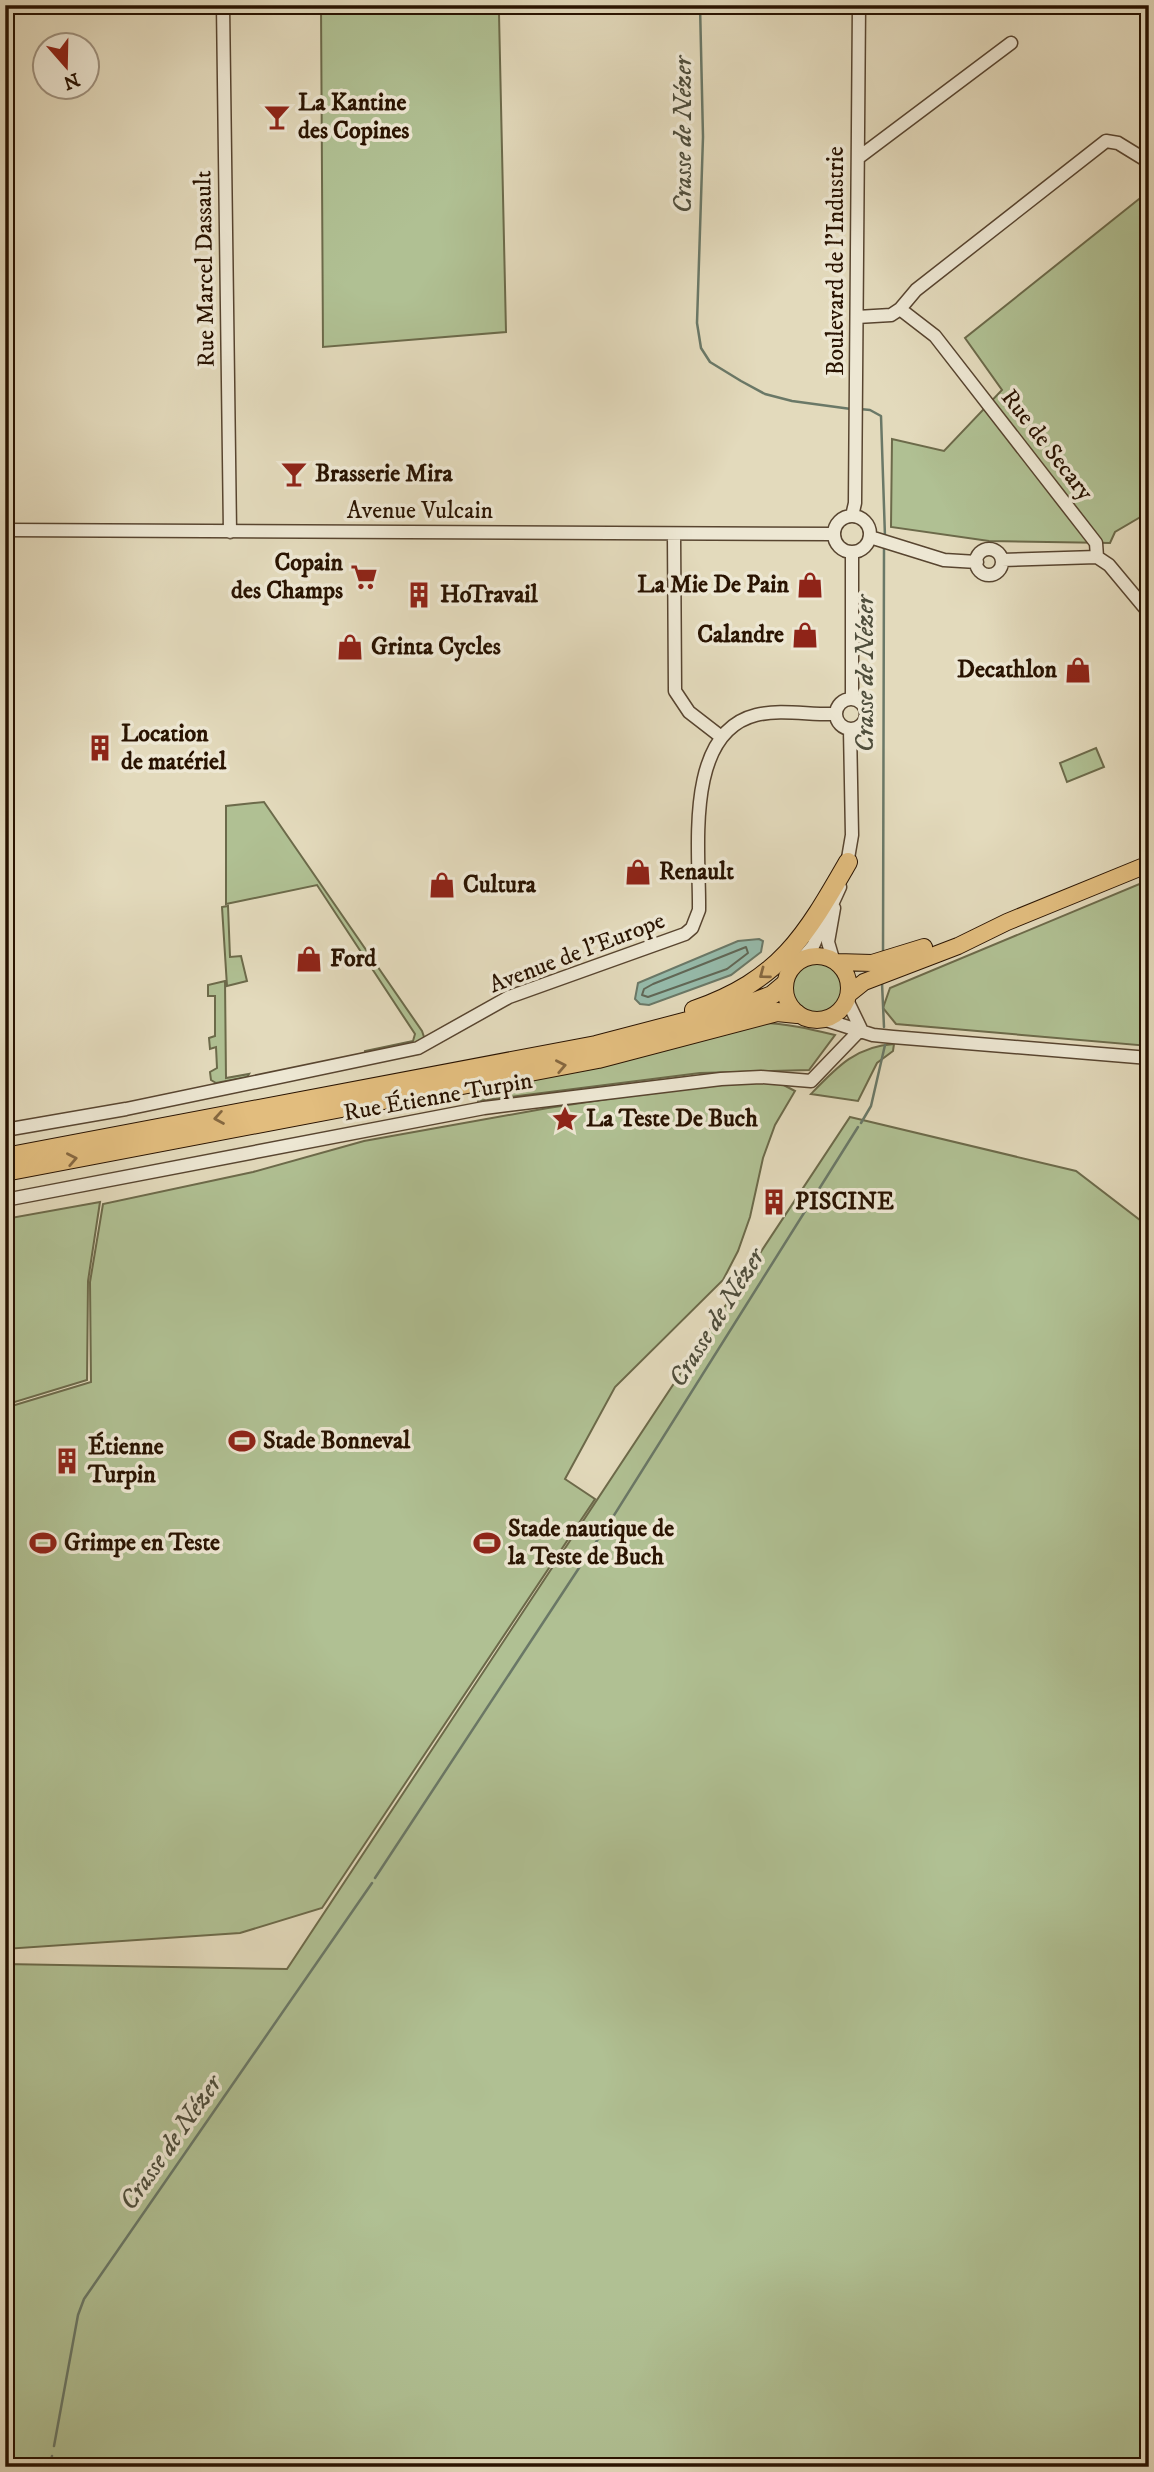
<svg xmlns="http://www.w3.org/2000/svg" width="1154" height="2472" viewBox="0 0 1154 2472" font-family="'IM FELL DW Pica',serif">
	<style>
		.green { fill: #b0c093; stroke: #6c6a4a; stroke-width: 2 }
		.water { fill: #96bbab; stroke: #6a7867; stroke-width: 2 }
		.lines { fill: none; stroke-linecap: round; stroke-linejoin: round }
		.shore { stroke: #606756; stroke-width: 2 }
		.stream { stroke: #6a7867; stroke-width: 2.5 }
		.minor-casing { stroke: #584530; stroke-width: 15 }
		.major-casing { stroke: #291301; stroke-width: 18 }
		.highway-casing { stroke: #291301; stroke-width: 20 }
		.minor { stroke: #ede7d3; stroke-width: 12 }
		.major { stroke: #e2bd7e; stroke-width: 16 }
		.highway { stroke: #e2bd7e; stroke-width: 18 }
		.rail { stroke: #291301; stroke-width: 2.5; stroke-dasharray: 12 12; stroke-linecap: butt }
		.oneway { stroke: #866840 }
		.labels { text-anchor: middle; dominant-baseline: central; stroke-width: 7; stroke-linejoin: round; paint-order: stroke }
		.poi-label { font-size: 24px; font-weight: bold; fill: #291301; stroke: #ede7d3; text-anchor: start }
		.street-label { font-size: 24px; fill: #291301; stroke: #ede7d3 }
		.water-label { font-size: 26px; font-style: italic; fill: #4f4e3c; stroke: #ede7d3 }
	</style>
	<rect width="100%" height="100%" fill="#e3dabc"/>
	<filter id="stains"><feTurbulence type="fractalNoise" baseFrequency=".00286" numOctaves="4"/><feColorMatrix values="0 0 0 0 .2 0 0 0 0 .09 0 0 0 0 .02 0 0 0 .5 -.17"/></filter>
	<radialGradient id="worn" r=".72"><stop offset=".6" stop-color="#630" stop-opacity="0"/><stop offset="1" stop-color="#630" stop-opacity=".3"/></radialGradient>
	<!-- green -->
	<path class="green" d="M321 5H404V13L499 14 506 332 323 347Z
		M1149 191V512L1115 532 1110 543 989 541 891 527 892 439 944 451 1002 390 965 338Z
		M1096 748 1104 767 1067 782 1060 763Z
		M264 802 422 1031 424 1037 421 1042 365 1053V1051L413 1041 415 1034 317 885 226 904V806Z
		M1149 880V1046L896 1024 883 1008 890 988Z
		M228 906 230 957 241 956 247 981 227 986 222 907Z
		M792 988a26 26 0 1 1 52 0a26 26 0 1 1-52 0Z
		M225 981 226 1078 249 1074 247 1077 216 1083 211 1080 210 1072 217 1068 216 1047 210 1049 209 1038 215 1036V996H208V985Z
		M760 1023C785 1023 810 1029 835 1035L809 1070 700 1073 478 1101 475 1089 677 1047Z
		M894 1044 893 1051 877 1063 858 1101 811 1094C836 1068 856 1046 894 1044Z
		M776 1081 795 1091 775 1125 763 1158 750 1217 738 1251 723 1280 615 1387 565 1479 595 1499 322 1908 240 1933 5 1949V1408L91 1382 90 1282 103 1204 253 1172 364 1141 548 1108 680 1088Z
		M850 1117 1076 1171 1149 1227V2467H5V1964L287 1969Z
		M100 1202 88 1281 87 1380 5 1405V1219Z"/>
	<!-- water -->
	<path class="water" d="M759 939 763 941 761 952 731 975 649 1005 640 1004 635 999 638 983 738 941Z"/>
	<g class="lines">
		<!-- shore -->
		<path class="shore" d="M746 947 748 953 727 969 648 997 642 995 644 989 653 984Z"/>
		<!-- stream -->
		<path class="stream" d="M700 5 703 137 697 323 701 348 710 362 741 381 765 394 792 401 851 409
			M860 409 870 410 881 416 885 537
			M883 953 884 548
			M882 983 884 1027
			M861 1123 871 1106 885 1045
			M606 1528 858 1127
			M375 1878 602 1533
			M54 2446 78 2315 84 2299 372 1883
			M49 2467 52 2456"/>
		<!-- minor casing -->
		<g class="minor-casing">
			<path id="minor" d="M223 5 230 532
				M858 158 1011 43
				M900 309 916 290 1106 141 1118 143 1149 162
				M857 317 891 315 900 309 935 336 1096 543 1097 557
				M852 516 855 503 859 5
				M834 534a18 18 0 1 1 36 0a18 18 0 1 1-36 0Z
				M5 530 834 534
				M674 534 675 691 689 712 720 736
				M870 537 944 560 977 562
				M976 562a13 13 0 1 1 26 0a13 13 0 1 1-26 0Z
				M852 552V698
				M1097 557 1109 565 1149 613
				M1002 560 1097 557
				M836 714a15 15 0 1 1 30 0a15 15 0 1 1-30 0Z
				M846 870 852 835 850 729
				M833 959 828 942 834 908
				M801 960 813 946 840 887
				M847 1000 861 1029
				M826 1020 873 1035 893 1037 1149 1058
				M5 1130 126 1109 418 1048 509 997 685 934 692 928 699 910C700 853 683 733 756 715 780 709 810 715 836 714
				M5 1200 484 1108 721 1079 761 1077 811 1081 861 1029"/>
		</g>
		<!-- major casing -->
		<g class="major-casing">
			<path id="major" d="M785 988a32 32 0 1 1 64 0a32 32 0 1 1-64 0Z
				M837 962 872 963 924 947
				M849 994 864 982 958 946 1007 922 1149 864"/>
		</g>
		<!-- highway casing -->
		<g class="highway-casing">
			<path id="highway" d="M694 1010C780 980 805 937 848 862
				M5 1157 596 1045 741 1007 772 995 784 985
				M5 1172 598 1059 777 1012 797 1014"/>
		</g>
		<!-- minor -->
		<use href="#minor" class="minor"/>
		<!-- major -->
		<use href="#major" class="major"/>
		<!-- highway -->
		<use href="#highway" class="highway"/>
		<!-- rail -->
		<path class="rail" d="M1141 5 1149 28"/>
	</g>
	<!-- one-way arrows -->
	<defs><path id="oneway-chevron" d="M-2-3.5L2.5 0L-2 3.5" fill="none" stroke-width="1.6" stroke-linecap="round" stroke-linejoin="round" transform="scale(1.75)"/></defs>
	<g class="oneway">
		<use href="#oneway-chevron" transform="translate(764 974) rotate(143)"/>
		<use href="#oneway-chevron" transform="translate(561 1066) rotate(-11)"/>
		<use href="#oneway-chevron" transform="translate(219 1118) rotate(170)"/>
		<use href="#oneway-chevron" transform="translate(72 1159) rotate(-11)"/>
	</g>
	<!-- icons -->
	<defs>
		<g id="bar-bare" transform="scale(2.1)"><path d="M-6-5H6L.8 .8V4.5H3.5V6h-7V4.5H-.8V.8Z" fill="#8f2418" stroke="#ede7d3" stroke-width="2.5" paint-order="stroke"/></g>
		<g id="supermarket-bare" transform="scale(2.1)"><path d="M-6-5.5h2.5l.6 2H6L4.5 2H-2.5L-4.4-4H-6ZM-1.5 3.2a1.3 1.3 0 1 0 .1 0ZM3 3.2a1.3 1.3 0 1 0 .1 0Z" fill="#8f2418" stroke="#ede7d3" stroke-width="2.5" paint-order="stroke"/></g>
		<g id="shop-bare" transform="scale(2.1)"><path d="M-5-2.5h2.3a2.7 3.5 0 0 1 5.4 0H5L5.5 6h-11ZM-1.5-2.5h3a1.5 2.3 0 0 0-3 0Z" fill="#8f2418" stroke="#ede7d3" stroke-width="2.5" paint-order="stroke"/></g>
		<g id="building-bare" transform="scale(2.1)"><path d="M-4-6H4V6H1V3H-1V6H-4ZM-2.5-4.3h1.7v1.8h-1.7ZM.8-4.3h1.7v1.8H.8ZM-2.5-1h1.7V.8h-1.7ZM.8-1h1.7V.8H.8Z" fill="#8f2418" stroke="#ede7d3" stroke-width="2.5" paint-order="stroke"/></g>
		<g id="sight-bare" transform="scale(2.1)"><path d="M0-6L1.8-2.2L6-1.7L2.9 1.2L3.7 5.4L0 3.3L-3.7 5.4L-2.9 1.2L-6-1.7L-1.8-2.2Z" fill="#8f2418" stroke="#ede7d3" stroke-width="2.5" paint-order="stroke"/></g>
		<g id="stadium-bare" transform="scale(2.1)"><path d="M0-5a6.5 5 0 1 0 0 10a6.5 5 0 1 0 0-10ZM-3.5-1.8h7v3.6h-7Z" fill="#8f2418" stroke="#ede7d3" stroke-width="2.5" paint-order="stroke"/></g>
	</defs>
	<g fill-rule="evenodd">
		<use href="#bar-bare" x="277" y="117"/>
		<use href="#bar-bare" x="294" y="474"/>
		<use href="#supermarket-bare" x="364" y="577"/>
		<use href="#shop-bare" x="810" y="585"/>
		<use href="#building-bare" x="419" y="595"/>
		<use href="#shop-bare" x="805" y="635"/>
		<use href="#shop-bare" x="350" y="647"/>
		<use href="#shop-bare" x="1078" y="670"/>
		<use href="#building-bare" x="100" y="748"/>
		<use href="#shop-bare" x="638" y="872"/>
		<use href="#shop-bare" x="442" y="885"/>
		<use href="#shop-bare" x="309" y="959"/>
		<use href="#sight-bare" x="565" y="1119"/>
		<use href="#building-bare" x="774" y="1202"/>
		<use href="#stadium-bare" x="242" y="1441"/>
		<use href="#building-bare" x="67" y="1461"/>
		<use href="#stadium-bare" x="43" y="1543"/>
		<use href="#stadium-bare" x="487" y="1543"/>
	</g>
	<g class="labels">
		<!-- poi labels -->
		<g class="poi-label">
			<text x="298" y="103">La Kantine<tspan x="298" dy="28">des Copines</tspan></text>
			<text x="315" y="474">Brasserie Mira</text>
			<text x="343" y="563" text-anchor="end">Copain<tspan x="343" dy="28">des Champs</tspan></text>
			<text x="789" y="585" text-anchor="end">La Mie De Pain</text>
			<text x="440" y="595">HoTravail</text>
			<text x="784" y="635" text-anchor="end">Calandre</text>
			<text x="371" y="647">Grinta Cycles</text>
			<text x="1057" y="670" text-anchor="end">Decathlon</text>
			<text x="121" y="734">Location<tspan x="121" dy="28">de matériel</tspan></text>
			<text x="659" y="872">Renault</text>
			<text x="463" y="885">Cultura</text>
			<text x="330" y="959">Ford</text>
			<text x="586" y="1119">La Teste De Buch</text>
			<text x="795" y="1202">PISCINE</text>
			<text x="263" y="1441">Stade Bonneval</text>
			<text x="88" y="1447">Étienne<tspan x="88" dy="28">Turpin</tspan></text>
			<text x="508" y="1529">Stade nautique de<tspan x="508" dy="28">la Teste de Buch</tspan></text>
			<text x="64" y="1543">Grimpe en Teste</text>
		</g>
		<!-- street labels -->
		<g class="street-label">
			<text transform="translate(836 261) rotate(-90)">Boulevard de l'Industrie</text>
			<text transform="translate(205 269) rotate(-91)">Rue Marcel Dassault</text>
			<text transform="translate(1047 445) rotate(52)">Rue de Secary</text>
			<text x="420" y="511">Avenue Vulcain</text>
			<text transform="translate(577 953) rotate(-21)">Avenue de l'Europe</text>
			<text transform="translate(438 1097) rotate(-10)">Rue Étienne Turpin</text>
		</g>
		<!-- water labels -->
		<g class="water-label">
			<text transform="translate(683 135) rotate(-90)">Crasse de Nézer</text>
			<text transform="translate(865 674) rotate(-90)">Crasse de Nézer</text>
			<text transform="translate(717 1318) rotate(-58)">Crasse de Nézer</text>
			<text transform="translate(171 2143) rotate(-55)">Crasse de Nézer</text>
		</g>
	</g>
	<!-- margin -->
	<rect width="1154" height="2472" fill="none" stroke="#e3dabc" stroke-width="28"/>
	<rect x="7" y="7" width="1140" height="2458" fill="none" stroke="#291301" stroke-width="3.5"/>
	<rect x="14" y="14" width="1126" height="2444" fill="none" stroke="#291301" stroke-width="2"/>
	<!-- north arrow -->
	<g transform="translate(66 66) rotate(160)"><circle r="33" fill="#ede7d3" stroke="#9f927f" stroke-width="2"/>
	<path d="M0-5L12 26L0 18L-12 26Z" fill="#8f2418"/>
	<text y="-10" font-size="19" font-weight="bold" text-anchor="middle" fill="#291301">N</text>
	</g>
	<rect width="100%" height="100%" filter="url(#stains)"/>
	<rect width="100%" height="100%" fill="url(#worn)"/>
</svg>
